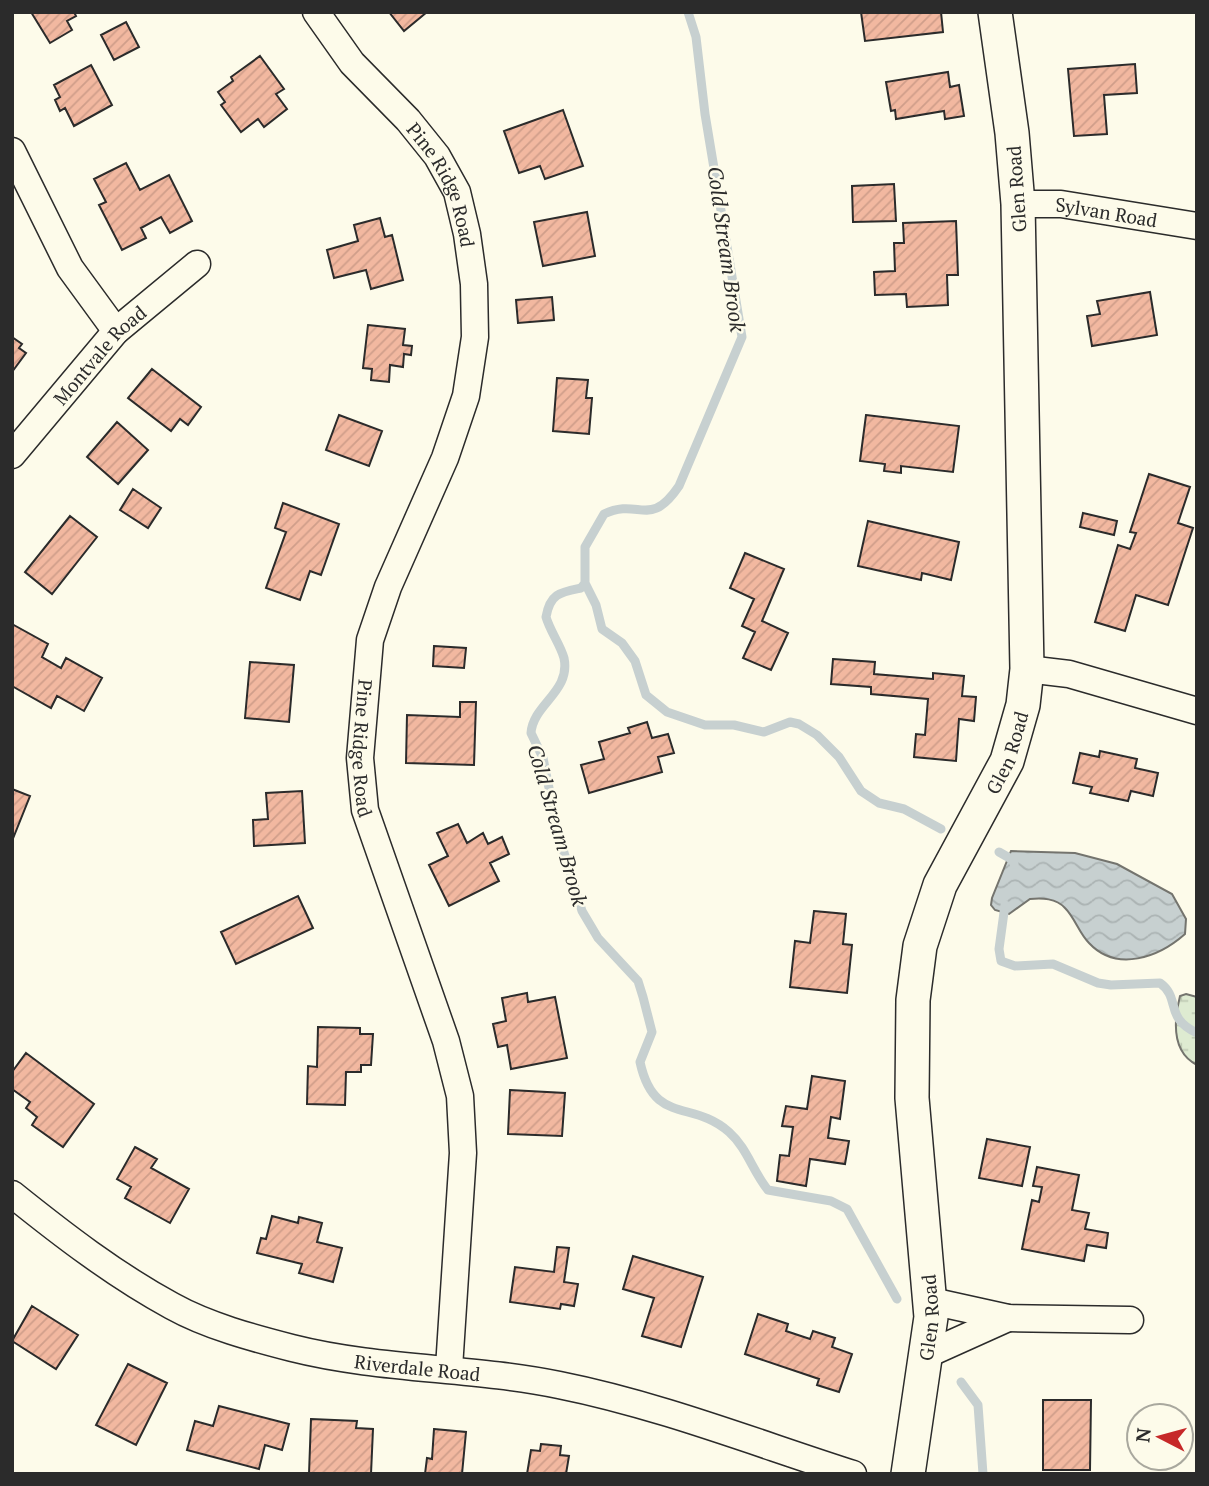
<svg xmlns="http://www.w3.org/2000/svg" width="1209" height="1486" viewBox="0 0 1209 1486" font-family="'PT Serif',serif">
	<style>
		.wetland { fill: url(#wetland-marsh); stroke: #74746e; stroke-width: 2 }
		.water { fill: url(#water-waves); stroke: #74746e; stroke-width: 2 }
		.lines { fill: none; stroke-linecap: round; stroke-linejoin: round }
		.stream { stroke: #c7d0d0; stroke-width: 9 }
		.building { fill: url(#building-hatch); stroke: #2b2b2b; stroke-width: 2 }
		.minor-casing { stroke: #2b2b2b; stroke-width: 29 }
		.tertiary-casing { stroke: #2b2b2b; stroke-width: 36 }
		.minor { stroke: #fdfbea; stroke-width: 26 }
		.tertiary { stroke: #fdfbea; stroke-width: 33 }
		.labels { text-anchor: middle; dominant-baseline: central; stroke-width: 5; stroke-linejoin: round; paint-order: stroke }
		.street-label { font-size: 19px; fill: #2b2b2b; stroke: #fdfbea }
		.water-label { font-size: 21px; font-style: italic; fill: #2b2b2b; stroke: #fdfbea }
	</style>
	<defs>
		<pattern id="wetland-marsh" width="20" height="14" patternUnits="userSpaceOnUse" patternTransform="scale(1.75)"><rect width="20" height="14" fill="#deebd1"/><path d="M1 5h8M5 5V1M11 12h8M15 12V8" fill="none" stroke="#bfcab4"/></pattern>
		<pattern id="water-waves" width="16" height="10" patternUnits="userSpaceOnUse" patternTransform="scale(1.75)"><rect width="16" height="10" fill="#c7d0d0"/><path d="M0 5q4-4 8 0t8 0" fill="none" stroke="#abb3b3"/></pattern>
		<pattern id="building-hatch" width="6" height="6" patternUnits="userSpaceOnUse" patternTransform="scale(1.75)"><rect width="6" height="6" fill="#f2b8a0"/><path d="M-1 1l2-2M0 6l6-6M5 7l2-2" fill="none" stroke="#d09e8a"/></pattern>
	</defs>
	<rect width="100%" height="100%" fill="#fdfbea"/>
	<!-- wetland -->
	<path class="wetland" d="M1186 994 1197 997V1065C1171 1052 1174 1020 1180 996Z"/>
	<!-- water -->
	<path class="water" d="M1011 851 1075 853 1117 864 1172 894 1186 919 1185 934C1159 957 1117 973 1089 943 1079 933 1075 918 1065 908 1056 898 1042 898 1030 899L1009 914 995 910 991 905 992 898Z"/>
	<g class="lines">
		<!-- stream -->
		<path class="stream" d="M688 12 696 37 705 114 742 337 679 486C649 530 640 497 604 514L585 547V583L581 588C561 592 550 593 546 617 550 631 560 644 564 658 571 692 533 704 531 733L543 758 558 833 582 911 598 938 638 981 643 997 652 1032 640 1062C654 1126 692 1099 729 1132 747 1148 753 1172 768 1190L831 1201 847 1209 897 1299
			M585 583 596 605 602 629 622 643 635 661 646 695 667 712 705 725H734L764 732 790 722 799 724 817 735 839 757 861 791 879 803 904 809 941 829
			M999 852 1013 860 1014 864
			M1005 905 999 949 1001 961 1015 966 1053 964 1098 983 1111 985 1160 983C1181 998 1164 1018 1197 1033
			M961 1382 978 1405 983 1474"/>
	</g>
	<!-- building -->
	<path class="building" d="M31 12H74L76 16 67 21 72 30 50 43Z
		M389 12H427L404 31Z
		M861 12H941L943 32 865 41Z
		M126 22 139 47 114 60 101 35Z
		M260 56 284 89 276 94 287 109 264 127 258 119 241 132 221 105 225 102 218 92 233 81 231 77Z
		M1135 64 1137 93 1104 95 1107 134 1074 136 1068 69Z
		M91 65 112 105 74 126 65 108 60 111 55 100 60 97 54 85Z
		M948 72 950 87 959 85 964 116 945 119 944 111 896 119 895 110 891 111 886 82Z
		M563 110 583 166 545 179 540 166 519 173 504 131Z
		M126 163 140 190 169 175 192 221 170 233 161 217 141 228 146 238 122 250 99 205 106 202 94 179Z
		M894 184 896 221 853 222 852 186Z
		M587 212 595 256 543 266 534 222Z
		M380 218 385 237 392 235 403 280 371 289 366 270 334 278 327 250 358 241 354 225Z
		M956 221 958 275H947L948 305 907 307 906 294 875 295 874 272 895 271 894 243H904L903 223Z
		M1150 292 1157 335 1092 346 1087 316 1100 314 1097 301Z
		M552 297 554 320 518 323 516 300Z
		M368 325 405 329 403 345 412 346 411 355 404 354 403 367 390 365 389 382 371 380 372 369 363 368Z
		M12 337 22 344 19 348 26 353 12 372Z
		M152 369 201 407 188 425 180 419 171 431 128 398Z
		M557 378 588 380 586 398H592L589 434 553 431Z
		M339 415 382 431 369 466 326 450Z
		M866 415 959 426 953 472 901 466V473L884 471 885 464 860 461Z
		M117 422 148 450 118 484 87 457Z
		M1149 474 1190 487 1178 523 1193 528 1168 605 1136 595 1125 631 1095 622 1118 545 1130 549 1136 533 1130 532Z
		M133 489 161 508 148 528 120 510Z
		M283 503 339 524 321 575 310 571 300 600 266 588 286 532 275 528Z
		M1083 513 1117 521 1114 535 1080 527Z
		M70 516 97 537 52 594 25 572Z
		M868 521 959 542 951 580 922 573 921 580 858 566Z
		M745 553 784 569 762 621 788 633 771 670 743 658 755 632 742 626 754 599 730 588Z
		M12 624 48 644 42 657 61 668 66 658 102 678 84 711 57 696 51 708 12 686Z
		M434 646 466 648 464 668 433 666Z
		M833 659 875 662 874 674 933 679V673L964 676 962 696 976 697 974 721 959 719 956 761 914 757 916 734 925 735 928 699 871 694V687L831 684Z
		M250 662 294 665 289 722 245 718Z
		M460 702H476L474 765 406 763 407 715 460 717Z
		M647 722 652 738 668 734 674 753 658 757 662 772 589 793 581 765 604 759 599 742 630 733 628 728Z
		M1100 751 1137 759 1135 768 1158 773 1153 796 1131 791 1128 801 1090 793 1092 787 1073 783 1080 753 1099 757Z
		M12 789 30 796 12 841Z
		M302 791 305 843 254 846 253 820 268 819 266 793Z
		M458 824 467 843 483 833 488 844 502 837 509 854 490 863 499 881 449 906 429 865 448 856 437 833Z
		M298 896 313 928 236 964 221 932Z
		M814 911 846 914 843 944 852 945 847 993 790 987 795 941 810 943Z
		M527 993 528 1002 555 997 567 1058 511 1069 507 1045 498 1047 493 1024 506 1021 502 998Z
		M318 1027 360 1028V1034H373L371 1065H361V1072H346L345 1105 307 1104 308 1066 317 1067Z
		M26 1053 94 1104 63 1147 32 1125 37 1117 26 1108 30 1102 12 1089V1072Z
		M812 1076 845 1081 840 1119 831 1117 828 1138 849 1141 845 1164 810 1159 806 1186 777 1181 780 1155 789 1156 793 1127 782 1126 786 1106 807 1109Z
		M510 1090 565 1093 562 1136 508 1134Z
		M987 1139 1030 1147 1022 1186 979 1178Z
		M135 1147 157 1159 151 1168 189 1189 170 1223 125 1198 131 1187 117 1179Z
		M1037 1167 1079 1175 1072 1210 1089 1213 1085 1229 1108 1233 1106 1248 1087 1245 1084 1261 1022 1249 1032 1200 1039 1202 1042 1187 1033 1186Z
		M272 1216 298 1223 299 1217 322 1223 317 1242 342 1248 333 1282 299 1273 302 1264 257 1253 261 1238 266 1239Z
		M557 1247 569 1248 564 1282 578 1284 574 1306 561 1304 560 1309 510 1302 515 1267 554 1272Z
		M633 1256 703 1277 681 1347 642 1336 654 1298 623 1289Z
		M32 1306 78 1335 56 1369 12 1341Z
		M758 1314 788 1324 786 1331 810 1339 813 1331 835 1338 832 1347 852 1354 839 1392 817 1385 819 1379 745 1354Z
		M128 1364 167 1383 136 1445 96 1425Z
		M1043 1400H1091L1090 1470H1043Z
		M219 1406 289 1424 282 1450 265 1445 259 1469 187 1450 195 1421 213 1426Z
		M311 1419 357 1421 356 1428 373 1429 371 1474H309Z
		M434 1429 466 1432 462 1474H425L427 1458 432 1459Z
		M541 1444 561 1446 560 1455 569 1456 566 1474H527L531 1450 540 1451Z"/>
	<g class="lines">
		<!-- minor casing -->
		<g class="minor-casing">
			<g id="minor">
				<path id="s1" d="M316 12 352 63 408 120 437 156 457 192 467 234 474 284 475 337 466 396 445 458 388 587 370 640 360 758 365 810 446 1041 460 1096 463 1153 449 1368"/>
				<path d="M12 151 70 268 116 331"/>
				<path id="s2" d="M1018 204H1061L1197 226"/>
				<path id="s3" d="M12 455 116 331 197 264"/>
				<path d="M1027 669 1069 674 1197 711"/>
				<path id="s4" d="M12 1194C63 1235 115 1275 172 1306 208 1326 253 1338 292 1348 379 1370 471 1367 559 1385 659 1405 756 1443 853 1474"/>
				<path d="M931 1301 1008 1318 1130 1320"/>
				<path d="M928 1354 1008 1318"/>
			</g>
		</g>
		<!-- tertiary casing -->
		<g class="tertiary-casing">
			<g id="tertiary">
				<path id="s5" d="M908 1474 931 1317 912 1098 913 1000 920 946 940 885 1007 761 1023 705 1027 669 1018 204 1012 133 995 12"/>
			</g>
		</g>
		<!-- minor -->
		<use href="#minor" class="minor"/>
		<!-- tertiary -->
		<use href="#tertiary" class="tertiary"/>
	</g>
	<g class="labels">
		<!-- street labels -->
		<g class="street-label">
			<text stroke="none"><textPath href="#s1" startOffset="217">Pine Ridge Road</textPath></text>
			<text transform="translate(1016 189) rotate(-94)">Glen Road</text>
			<text stroke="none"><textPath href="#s2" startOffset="89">Sylvan Road</textPath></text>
			<text stroke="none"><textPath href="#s3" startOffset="133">Montvale Road</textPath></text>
			<text stroke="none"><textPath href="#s1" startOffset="807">Pine Ridge Road</textPath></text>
			<text stroke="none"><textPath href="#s5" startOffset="744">Glen Road</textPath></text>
			<text stroke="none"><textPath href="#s5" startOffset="158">Glen Road</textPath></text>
			<text stroke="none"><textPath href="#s4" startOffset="450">Riverdale Road</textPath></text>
		</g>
		<!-- water labels -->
		<g class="water-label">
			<text transform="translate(727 249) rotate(82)">Cold Stream Brook</text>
			<text transform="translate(558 825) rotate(74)">Cold Stream Brook</text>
		</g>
	</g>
	<!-- border -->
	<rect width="1209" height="1486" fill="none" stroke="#2b2b2b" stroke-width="28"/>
	<!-- north arrow -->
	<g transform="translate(1160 1437) rotate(276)"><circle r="33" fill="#fdfbea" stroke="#a9a89e" stroke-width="2"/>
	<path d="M0-5L12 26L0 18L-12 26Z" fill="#c62828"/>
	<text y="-10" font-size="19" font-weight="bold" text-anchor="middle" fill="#2b2b2b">N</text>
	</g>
</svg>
